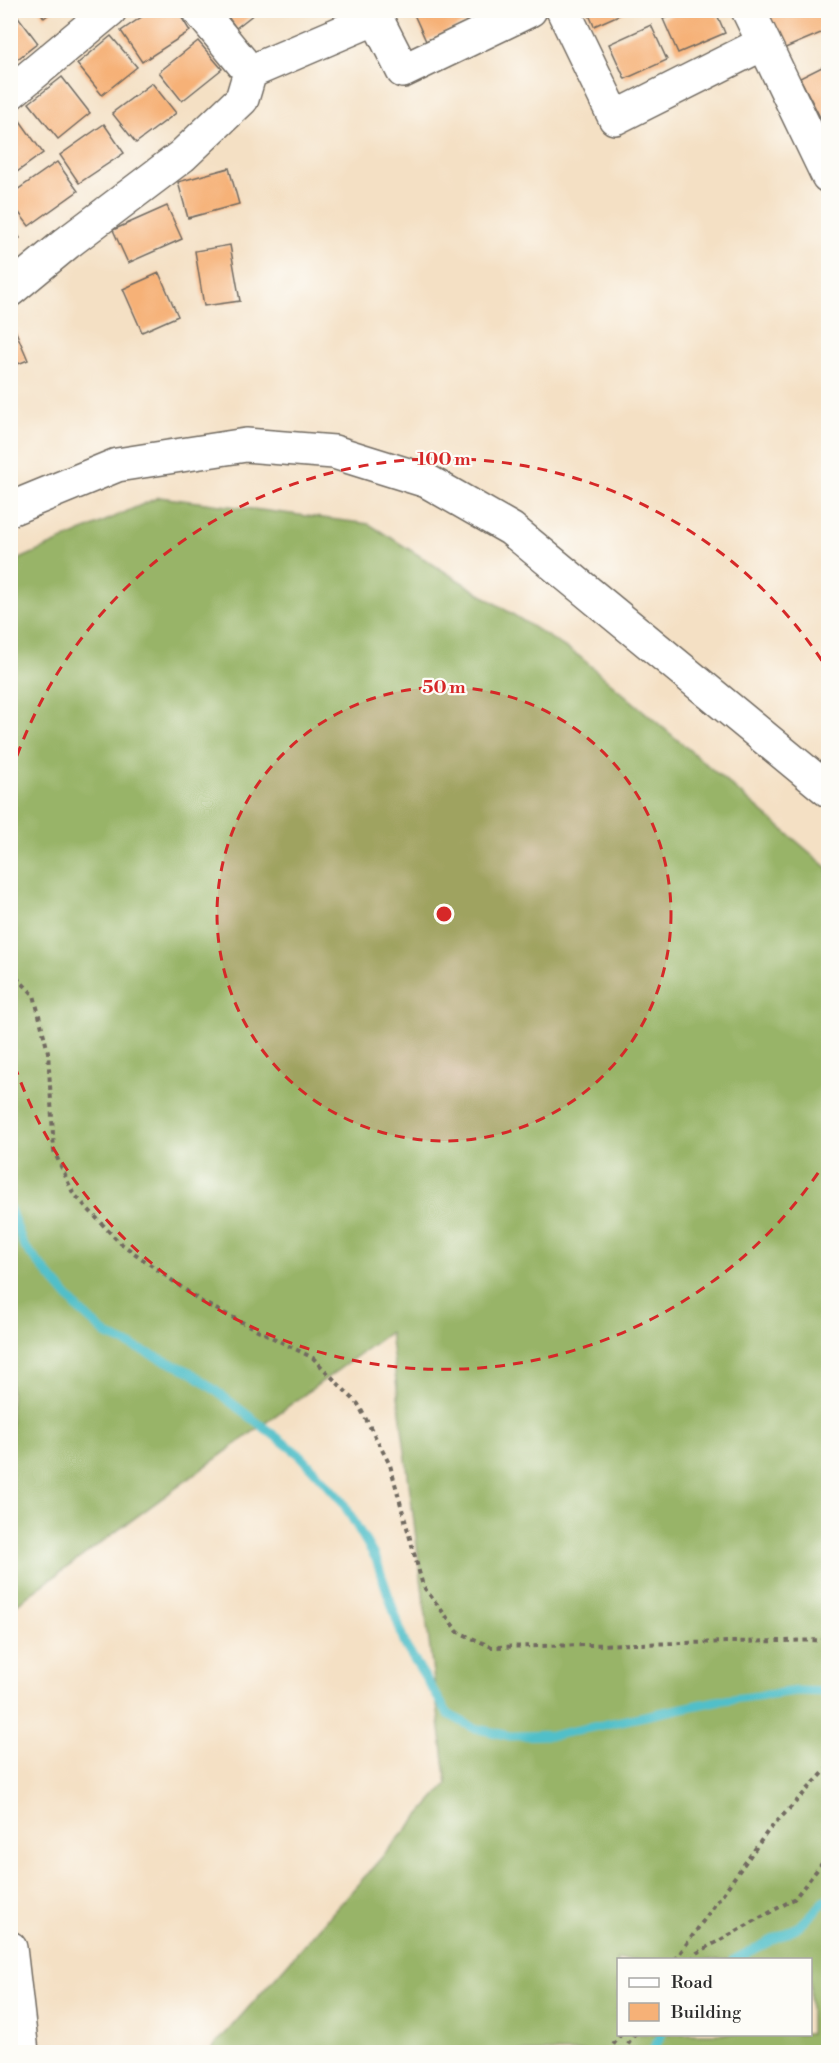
<svg xmlns="http://www.w3.org/2000/svg" width="839" height="2063" viewBox="0 0 839 2063" font-family="'Libre Bodoni',serif">
	<style>
		.forest { fill: #98b467; stroke: #627049; stroke-width: 1.5; fill-rule: evenodd }
		.lines { fill: none; stroke-linecap: round; stroke-linejoin: round }
		.stream { stroke: #51bfc9; stroke-width: 9 }
		.building { fill: #f6b177 }
		.minor-casing { stroke: #716a61; stroke-width: 36 }
		.major-casing { stroke: #716a61; stroke-width: 36 }
		.path { stroke: #716a61; stroke-width: 4; stroke-dasharray: 4.5 4.5; stroke-linecap: butt }
		.minor { stroke: #fff; stroke-width: 33 }
		.major { stroke: #fff; stroke-width: 33 }
		.ring { fill: none; stroke: #d62828; stroke-width: 3; stroke-dasharray: 10 8 }
		.centre { fill: #d62828; stroke: #fdfcf7; stroke-width: 3 }
		.ring-label { font-size: 18px; text-anchor: middle; font-weight: bold; fill: #d62828; stroke: #fdfcf7; stroke-width: 4.5; stroke-linejoin: round; paint-order: stroke }
	</style>
	<rect width="100%" height="100%" fill="#fdfcf7"/>
	<filter id="ink" filterUnits="userSpaceOnUse"><feTurbulence type="fractalNoise" baseFrequency=".0167" numOctaves="2"/><feDisplacementMap in="SourceGraphic" scale="12" xChannelSelector="R" yChannelSelector="G"/><feConvolveMatrix kernelMatrix="1 2 1 2 8 2 1 2 1" color-interpolation-filters="sRGB"/></filter>
	<filter id="wash" filterUnits="userSpaceOnUse"><feTurbulence type="fractalNoise" baseFrequency=".008" numOctaves="4" result="noise"/><feDisplacementMap in="SourceGraphic" scale="24" xChannelSelector="R" yChannelSelector="G"/><feGaussianBlur stdDeviation="1.35" result="paint"/><feColorMatrix in="noise" values="0 0 0 0 0 0 0 0 0 0 0 0 0 0 0 0 0 1.4 0 .05"/><feComposite in="paint" operator="in"/></filter>
	<g filter="url(#wash)">
		<rect width="100%" height="100%" fill="#f4e0c4"/>
		<!-- forest -->
		<path class="forest" d="M159 497 369 524 579 656 828 868V2052H209L447 1784 390 1332 14 1606 11 1599V563ZM618 1960H810V2034H618Z"/>
		<g class="lines">
			<!-- stream -->
			<path class="stream" d="M10 1209 24 1246 79 1310 107 1335 191 1372 300 1455 342 1501 376 1559 406 1647 448 1714 474 1728 510 1736 555 1735 716 1701 797 1691 828 1692
				M733 1960 800 1926 828 1898
				M651 2052 662 2034"/>
		</g>
		<g id="blocks">
			<!-- building -->
			<path class="building" d="M39 10H54L44 18Z
				M152 10H177L190 31 142 62 121 31Z
				M223 10H259L236 28Z
				M412 10H461L467 22 426 41Z
				M587 10H630L594 26Z
				M684 10H715L725 33 678 53 663 19Z
				M767 10H828V30L783 49Z
				M16 14 38 43 10 65V18Z
				M651 25 667 60 625 79 609 44Z
				M111 36 137 67 102 95 77 64Z
				M198 41 222 69 182 101 159 72Z
				M828 64V115L821 119 800 78Z
				M62 77 90 113 58 139 29 103Z
				M152 83 176 113 136 143 112 113Z
				M18 118 43 153 10 177V124Z
				M104 124 124 153 79 183 60 155Z
				M57 162 78 191 29 226 10 201V195Z
				M229 168 239 204 188 218 178 182Z
				M167 206 182 239 128 263 113 230Z
				M10 223 20 238 10 244Z
				M230 245 240 301 204 306 195 251Z
				M159 273 178 316 142 332 123 289Z
				M10 318 28 360 10 367Z"/>
		</g>
	</g>
	<g filter="url(#ink)">
		<use href="#blocks" fill-opacity="0" stroke="#716a61" stroke-width="1.5"/>
		<g class="lines">
			<!-- minor casing -->
			<g class="minor-casing">
				<path id="minor" d="M199 10 250 72
					M372 10 403 71 530 10
					M563 10 615 118 764 43
					M748 10 828 176
					M250 72 376 18
					M10 93 110 10
					M10 290 67 243 182 156 242 99 250 72
					M10 509 117 465 246 445 334 452 427 481 511 529 828 790"/>
			</g>
			<!-- major casing -->
			<g class="major-casing">
				<path id="major" d="M10 1948 22 2052"/>
			</g>
			<!-- path -->
			<path class="path" d="M10 971 34 995 48 1052 54 1151 73 1193 119 1242 202 1302 313 1358 358 1404 390 1465 423 1586 458 1632 492 1647 828 1640
				M675 1960 768 1831 828 1768
				M691 1960 697 1953 794 1899 828 1856
				M608 2052 621 2034
				M623 2052 635 2034"/>
			<!-- minor -->
			<use href="#minor" class="minor"/>
			<!-- major -->
			<use href="#major" class="major"/>
		</g>
	</g>
	<!-- distance rings -->
	<circle cx="444" cy="914" r="227" fill="#d62828" fill-opacity=".12"/>
	<g class="ring">
		<circle cx="444" cy="914" r="227"/>
		<path d="M828 1158A455 455 0 0 1 11 1055M11 773A455 455 0 0 1 828 670"/>
	</g>
	<circle cx="444" cy="914" r="9" class="centre"/>
	<g class="ring-label">
		<text x="444" y="465">100 m</text>
		<text x="444" y="693">50 m</text>
	</g>
	<!-- margin -->
	<rect width="839" height="2063" fill="none" stroke="#fdfcf7" stroke-width="36"/>
	<!-- legend -->
	<rect x="617" y="1958" width="195" height="78" fill="#fdfcf7" stroke="#a9a8a5" stroke-width="1.5"/>
	<rect x="629" y="1978" width="30" height="9" fill="#ffffff" stroke="#a9a8a5" stroke-width="1.5"/>
	<text x="671" y="1988" font-size="18" fill="#2b2b2b">Road</text>
	<rect x="629" y="2003" width="30" height="18" fill="#f6b177" stroke="#a9a8a5" stroke-width="1.5"/>
	<text x="671" y="2018" font-size="18" fill="#2b2b2b">Building</text>
</svg>
